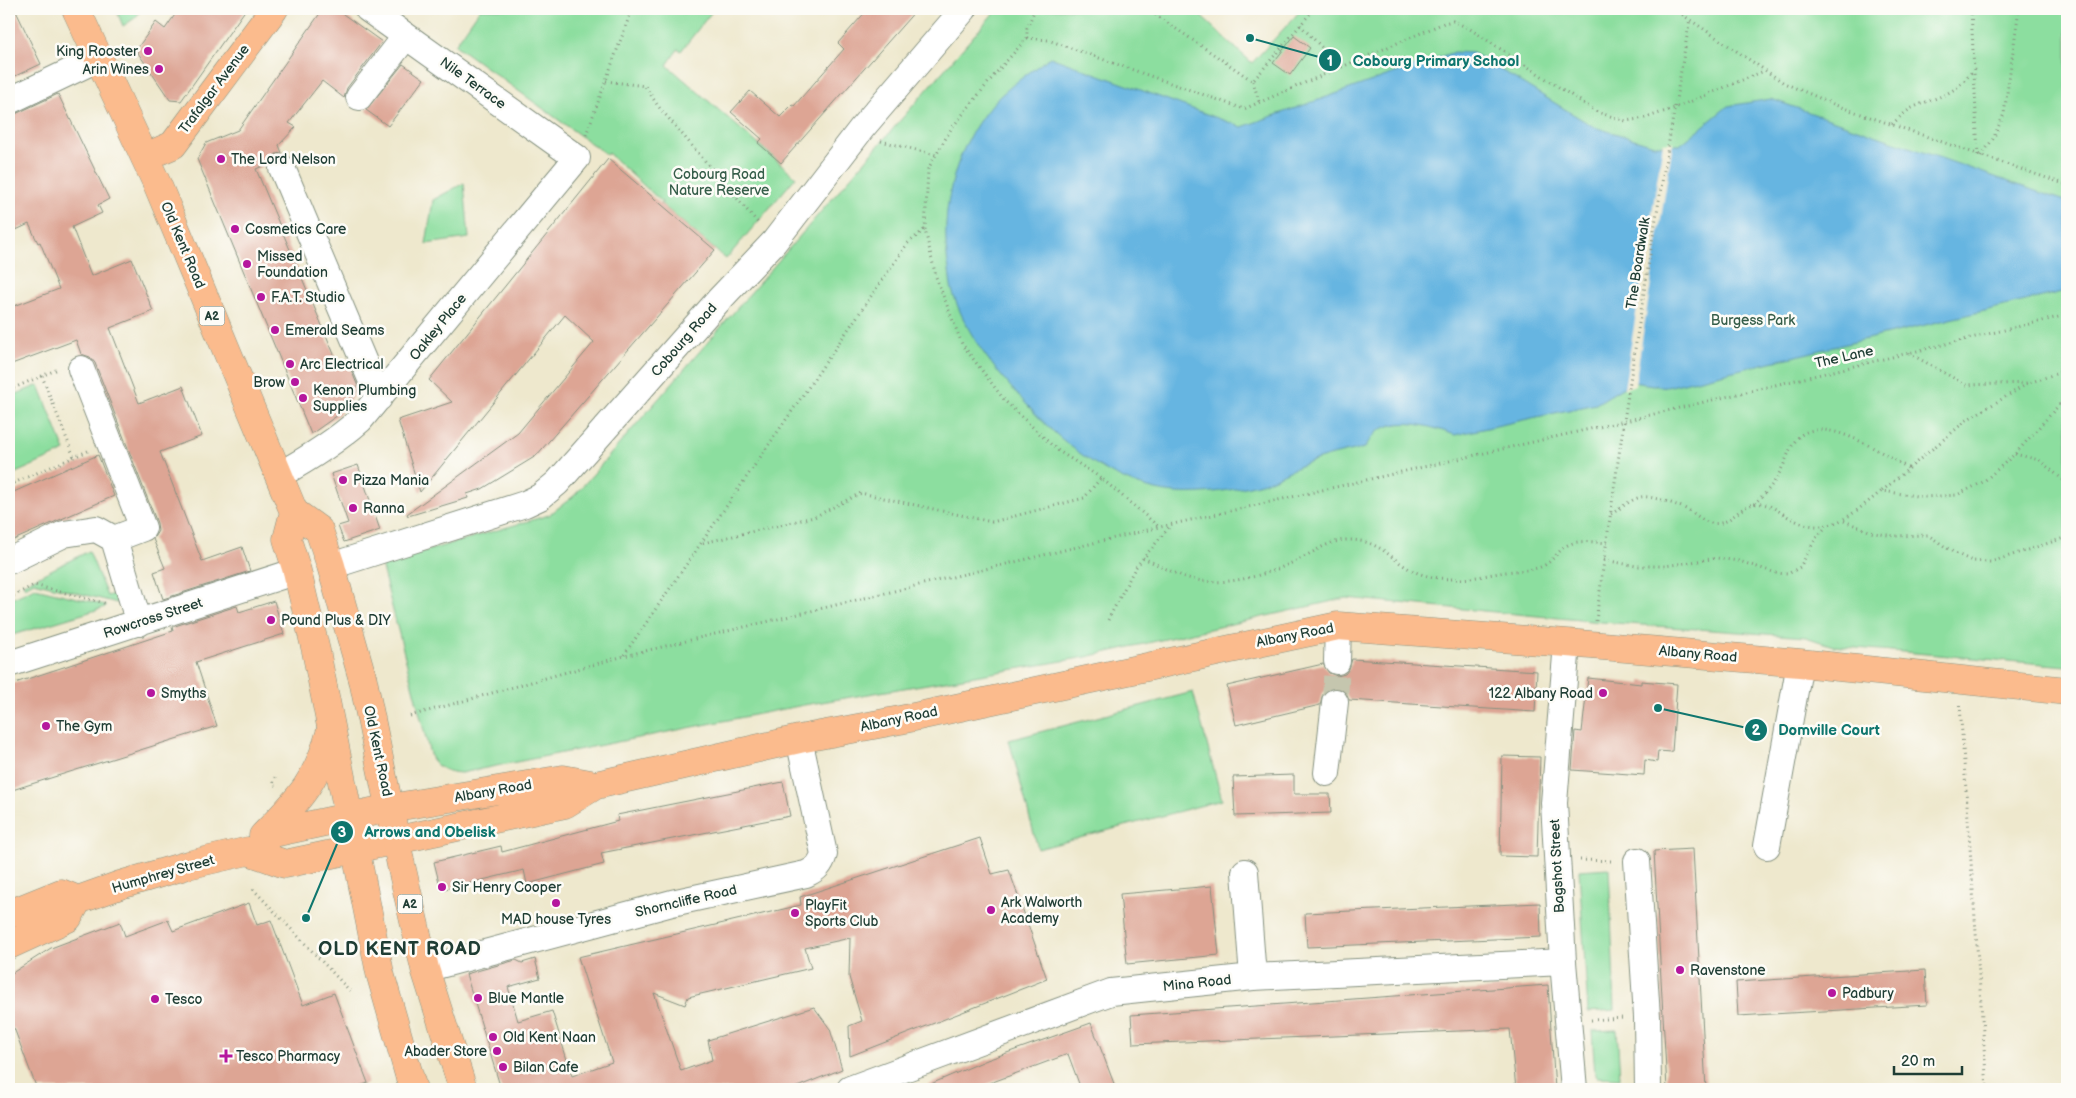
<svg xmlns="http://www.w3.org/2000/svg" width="2076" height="1098" viewBox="0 0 2076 1098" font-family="'Balsamiq Sans',sans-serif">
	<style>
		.green { fill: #8cde9f; stroke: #568e6a }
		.water { fill: #66b5e1; stroke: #42798a }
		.pier { fill: #eee8cd }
		.building { fill: #dda594 }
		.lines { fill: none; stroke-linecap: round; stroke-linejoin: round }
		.minor-tunnel { stroke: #c5c6ae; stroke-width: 26; stroke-dasharray: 26 13; stroke-linecap: butt }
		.minor-casing { stroke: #869280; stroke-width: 28 }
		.major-casing { stroke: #869280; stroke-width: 29 }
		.highway-casing { stroke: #869280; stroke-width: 29 }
		.path { stroke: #869280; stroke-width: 3; stroke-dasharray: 1 4; stroke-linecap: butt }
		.minor { stroke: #fff; stroke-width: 26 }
		.major { stroke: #fbbb8d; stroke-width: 28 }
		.highway { stroke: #fbbb8d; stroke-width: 28 }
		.poi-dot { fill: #b5179e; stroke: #fdfcf7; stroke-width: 2 }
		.labels { text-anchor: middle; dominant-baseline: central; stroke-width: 5; stroke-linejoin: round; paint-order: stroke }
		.shield { fill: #fdfcf7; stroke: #62766e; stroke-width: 1 }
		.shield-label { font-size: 12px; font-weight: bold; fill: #1f3d34 }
		.poi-label { font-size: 14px; fill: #1f3d34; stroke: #fdfcf7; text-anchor: start }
		.street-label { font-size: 14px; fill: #1f3d34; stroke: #fdfcf7 }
		.park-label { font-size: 14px; fill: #355d49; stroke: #fdfcf7 }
		.district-label { font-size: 19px; font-weight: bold; letter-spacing: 1px; fill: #1f3d34; stroke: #fdfcf7 }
		.leader { fill: none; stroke: #0f766e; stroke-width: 2 }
		.callout-dot { fill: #0f766e; stroke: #fdfcf7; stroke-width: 2 }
		.mark-label { font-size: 15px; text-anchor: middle; font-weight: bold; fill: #fff }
		.callout-label { font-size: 15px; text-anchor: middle; font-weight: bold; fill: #0f766e; stroke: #fdfcf7; stroke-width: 5; stroke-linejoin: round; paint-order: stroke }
	</style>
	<rect width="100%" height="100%" fill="#fdfcf7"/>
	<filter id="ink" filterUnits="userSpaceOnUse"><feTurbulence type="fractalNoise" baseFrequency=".02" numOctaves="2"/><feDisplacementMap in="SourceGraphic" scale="10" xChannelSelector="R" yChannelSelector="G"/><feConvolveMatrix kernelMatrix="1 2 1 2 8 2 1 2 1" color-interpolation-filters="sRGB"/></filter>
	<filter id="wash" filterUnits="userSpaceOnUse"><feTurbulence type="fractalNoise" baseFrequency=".0096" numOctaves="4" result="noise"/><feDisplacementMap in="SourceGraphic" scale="20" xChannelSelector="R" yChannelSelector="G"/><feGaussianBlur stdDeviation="1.12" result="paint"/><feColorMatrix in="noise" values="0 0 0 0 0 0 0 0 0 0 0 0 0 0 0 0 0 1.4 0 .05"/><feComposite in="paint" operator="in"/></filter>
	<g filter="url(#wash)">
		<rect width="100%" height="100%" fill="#eee8cd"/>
		<!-- green -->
		<path class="green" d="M116 9H142L135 18 123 26Z
			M480 9H714L681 51 678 49 667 65 796 177 726 259 661 204 662 202 608 153 607 155 455 45Z
			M997 9H1193L1252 63 1302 9H2067V666L1833 646 1806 637 1601 622 1346 598 1086 657 804 705 461 773C448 772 438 769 431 758L381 564 549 515 575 495Z
			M464 183 469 238 426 244 433 200Z
			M39 385 65 451 9 476V397Z
			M89 551 107 596 120 592 121 600 117 603 34 582 25 587 23 584Z
			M35 588 106 605V606L103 608 9 636V600Z
			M1193 692 1222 800 1038 849 1009 740Z
			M1609 868 1615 1010 1588 1012 1579 870Z
			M1617 1030 1620 1078 1596 1077 1595 1075 1592 1031Z"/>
		<!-- water -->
		<path class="water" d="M1454 52 1473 53 1594 127 1654 145H1680L1728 106 1771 99 2067 202V291L1667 387 1632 382 1596 404 1455 435C1424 424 1383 411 1365 448 1343 452 1321 457 1300 466 1288 471 1277 478 1265 482 1237 490 1204 495 1175 493 1119 488 1066 448 1029 407 997 373 966 336 952 290 950 284 950 277 949 270 938 210 955 141 1000 96 1015 82 1033 70 1050 57L1242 127Z"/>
		<!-- pier -->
		<path class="pier" d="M1673 142 1635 385 1624 389 1663 143Z"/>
		<g id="blocks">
			<!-- building -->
			<path class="building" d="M9 9H15L41 64 9 79Z
				M179 9H246L181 101 170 100 136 50 156 22 165 29Z
				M323 9H336L382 42 347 88 344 98 322 81 289 123 296 127 279 145 282 153 276 154 270 159 268 164 256 169 339 366 347 360 359 389 338 415 311 434 197 159 206 143 238 130Z
				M868 9H917L781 163 758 143 762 139 731 112 750 91 780 117 792 105 794 106 844 49 838 43Z
				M1294 36 1310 48 1290 75 1273 63Z
				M403 64 424 79 388 126 366 110Z
				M58 94 109 199 98 205 102 213 72 227 91 276 132 259 153 311 110 328 139 403 183 386 202 436 160 452 202 561 242 547 250 571 163 599 154 572 165 568 153 539 158 531 157 523 95 363 90 357 81 354 76 340 9 365V308L59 289 40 242 38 243 29 224 16 230 9 215V117Z
				M608 159 715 250 536 456 482 489 467 494 468 498 408 516 407 514 518 433 594 342 565 315 420 492 398 420 452 402 429 380Z
				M98 455 114 496 9 542V494Z
				M358 465 380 530 344 542 338 526 348 523 331 474Z
				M274 601 284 634 196 662 217 726 9 791V685L173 631 172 627 237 606 239 612Z
				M1352 659 1537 671 1535 712 1349 700 1344 690 1336 687 1329 688 1323 693 1320 705 1236 725 1227 686 1323 664 1329 673 1337 676 1345 674 1349 669Z
				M1588 678 1641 684V681L1677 684 1672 752 1658 751 1657 762 1645 760 1644 775 1572 770 1575 731 1582 732Z
				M1502 756 1540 757 1537 857 1500 856Z
				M1294 775V794H1330L1331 813 1235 816 1233 777Z
				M783 782 790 816 601 853 604 864 527 884 524 870 441 890 434 862 501 846 502 852 618 821 617 815Z
				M980 838 992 874 1009 870 1047 979 850 1056 849 1026 862 1021 849 977 850 938 805 948 811 968 688 997 685 1005 654 993 681 1071 712 1060 708 1040 814 1007 830 1029 842 1069 792 1089H501L466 974 516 960 522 963 535 959 540 978 508 987 518 1021 552 1011 572 1076 612 1062 578 957 801 905 800 897Z
				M1693 849 1706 1089H1667L1654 851Z
				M1212 886 1219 955 1127 964 1120 894Z
				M249 903 257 925 271 920 303 1005 334 993 368 1083 351 1089H37L14 1028 9 1030V975L51 948 120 922 125 936 168 920 173 931Z
				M1540 903 1541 937 1307 947 1305 913Z
				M1925 970 1927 1005 1738 1016 1736 982Z
				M1548 985 1555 1089H1516L1510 1029 1133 1044 1131 1015Z
				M1091 1023 1116 1089H1081L1068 1054 974 1089H919L987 1060Z"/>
		</g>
	</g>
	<g filter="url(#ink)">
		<use href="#blocks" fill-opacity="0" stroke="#869280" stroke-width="1"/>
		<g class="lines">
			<!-- minor-tunnel -->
			<path class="minor-tunnel" d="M1335 702 1337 661"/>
			<!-- minor casing -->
			<g class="minor-casing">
				<path id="minor" d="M359 97 406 36
					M9 101 99 58
					M282 168 379 398
					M81 369 143 528 114 539
					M279 475C308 459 335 442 360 420L577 158 368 9
					M9 561 64 534 96 529 114 539 139 623
					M331 566 525 504 540 497 557 483 718 301 774 242 862 128 964 9
					M1567 643 1554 803 1563 962 1574 1089
					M1337 661 1338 626
					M9 664 297 571
					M1327 773 1335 702
					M1767 846 1800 663
					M1637 861 1647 1017 1648 1089
					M1245 872 1253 977
					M425 969 672 903 806 874C817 869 821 864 824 854L799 739
					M850 1089 1111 992 1253 977 1563 962"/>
			</g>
			<!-- major casing -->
			<g class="major-casing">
				<path id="major" d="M145 157 173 145 274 9
					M264 835 390 808 563 779 596 785
					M263 836C299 799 317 782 331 730
					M9 914 61 893 78 900
					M9 945 68 918 78 900 120 885 188 865 248 851 285 864 565 804 596 785 799 739 900 720 1338 626 1567 643 1800 663 2067 691"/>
			</g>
			<!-- highway casing -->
			<g class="highway-casing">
				<path id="highway" d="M76 9 158 186 294 512 319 530 331 566 363 680 401 865 425 969 463 1089
					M294 512 287 539 297 571 316 651 380 973 413 1089"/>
			</g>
			<!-- path -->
			<path class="path" d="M1035 9 1027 28V38L996 73 951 129 928 169 925 230 936 277 962 344 1005 401 1057 450 1101 478
				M1147 9 1253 81 1314 9
				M1674 9 1784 83 1838 106 2067 185
				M1971 9 1978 155
				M1300 25 1341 67
				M1027 38 1048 40 1244 109 1444 23 1453 21 1470 29 1597 112 1626 121 1645 118 1675 108 1764 71
				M606 81 645 86 658 106 759 224
				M1253 81 1259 102
				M1892 124C1898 119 1904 113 1910 109 1938 95 1953 98 1973 70
				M586 135 632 9
				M881 141 936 155
				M1981 156 1993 139 2004 114 2019 9
				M1909 353 1966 385 2029 383 2067 370
				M42 376 74 457
				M9 390 58 369
				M2059 404 2067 413
				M2015 454 2039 460 2067 483
				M9 485 88 451
				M1882 491 1968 419 2029 383
				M1754 504C1766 493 1775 483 1782 468 1787 459 1789 448 1796 440 1819 410 1884 454 1908 468
				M1611 514C1620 509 1631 499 1641 497 1650 495 1679 505 1688 510 1696 514 1702 521 1711 523 1730 527 1737 507 1754 504 1766 502 1776 509 1785 515 1827 541 1849 516 1882 491L1924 497 1957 495 1983 482 2015 454 2067 396
				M1844 521 1874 533 1894 536 1928 535 1953 552 1972 561 1991 562 2067 537
				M703 543 814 517 861 493 992 522 1084 498 1101 478 1159 527
				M1143 558C1157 564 1171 572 1185 577 1221 589 1265 576 1298 560 1314 552 1328 541 1346 540 1386 539 1392 566 1424 575 1434 578 1446 579 1457 579 1473 579 1490 574 1506 572 1519 570 1531 571 1543 566 1553 561 1557 552 1566 546 1577 539 1594 542 1607 543
				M1604 560 1636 566H1665L1717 558 1739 561 1776 573 1788 574 1800 567 1816 538 1826 527
				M9 598 34 585 108 604
				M1108 620 1135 568 1171 525
				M1596 621C1622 420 1655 219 1690 19
				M624 655 907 244 924 230
				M1960 705 1987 1089
				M410 716 624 656 1160 527 1625 421 2067 315
				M275 777 273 785 275 786
				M1580 860 1614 861
				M253 889 351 992
				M1591 1020 1623 1018"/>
			<!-- minor -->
			<use href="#minor" class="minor"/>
			<!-- major -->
			<use href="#major" class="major"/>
			<!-- highway -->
			<use href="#highway" class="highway"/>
		</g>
	</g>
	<!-- markers -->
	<g class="poi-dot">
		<circle cx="148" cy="51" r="5"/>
		<circle cx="159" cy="69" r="5"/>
		<circle cx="221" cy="159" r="5"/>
		<circle cx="235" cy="229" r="5"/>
		<circle cx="247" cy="264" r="5"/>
		<circle cx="261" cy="297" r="5"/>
		<circle cx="275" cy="330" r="5"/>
		<circle cx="290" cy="364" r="5"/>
		<circle cx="295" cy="382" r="5"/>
		<circle cx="303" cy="398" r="5"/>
		<circle cx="343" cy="480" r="5"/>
		<circle cx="353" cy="508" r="5"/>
		<circle cx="271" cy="620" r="5"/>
		<circle cx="151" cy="693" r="5"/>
		<circle cx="1603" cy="693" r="5"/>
		<circle cx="46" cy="726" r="5"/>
		<circle cx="442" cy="887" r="5"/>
		<circle cx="556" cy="903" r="5"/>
		<circle cx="991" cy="910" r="5"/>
		<circle cx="795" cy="913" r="5"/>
		<circle cx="1680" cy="970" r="5"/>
		<circle cx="1832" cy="993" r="5"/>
		<circle cx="478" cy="998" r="5"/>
		<circle cx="155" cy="999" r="5"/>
		<circle cx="493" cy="1037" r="5"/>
		<circle cx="497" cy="1051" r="5"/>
		<path d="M223.5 1048.5h5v5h5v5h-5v5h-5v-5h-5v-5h5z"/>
		<circle cx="503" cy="1067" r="5"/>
	</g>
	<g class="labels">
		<!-- shield labels -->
		<g class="shield">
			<rect x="199.5" y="306.5" width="25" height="19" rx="4"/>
			<rect x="397.5" y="894.5" width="25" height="19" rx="4"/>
		</g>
		<g class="shield-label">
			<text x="212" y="316">A2</text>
			<text x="410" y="904">A2</text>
		</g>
		<!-- poi labels -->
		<g class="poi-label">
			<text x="138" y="51" text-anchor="end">King Rooster</text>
			<text x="149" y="69" text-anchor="end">Arin Wines</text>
			<text x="231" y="159">The Lord Nelson</text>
			<text x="245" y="229">Cosmetics Care</text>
			<text x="257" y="256">Missed<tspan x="257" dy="16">Foundation</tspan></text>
			<text x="271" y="297">F.A.T. Studio</text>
			<text x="285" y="330">Emerald Seams</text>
			<text x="300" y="364">Arc Electrical</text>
			<text x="285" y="382" text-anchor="end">Brow</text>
			<text x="313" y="390">Kenon Plumbing<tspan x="313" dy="16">Supplies</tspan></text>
			<text x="353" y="480">Pizza Mania</text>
			<text x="363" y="508">Ranna</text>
			<text x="281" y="620">Pound Plus &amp; DIY</text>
			<text x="161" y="693">Smyths</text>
			<text x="1593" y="693" text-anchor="end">122 Albany Road</text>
			<text x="56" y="726">The Gym</text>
			<text x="452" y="887">Sir Henry Cooper</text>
			<text x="1001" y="902">Ark Walworth<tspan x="1001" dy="16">Academy</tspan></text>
			<text x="805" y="905">PlayFit<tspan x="805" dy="16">Sports Club</tspan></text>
			<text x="556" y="919" text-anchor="middle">MAD house Tyres</text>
			<text x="1690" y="970">Ravenstone</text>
			<text x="1842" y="993">Padbury</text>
			<text x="488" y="998">Blue Mantle</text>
			<text x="165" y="999">Tesco</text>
			<text x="503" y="1037">Old Kent Naan</text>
			<text x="487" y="1051" text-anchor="end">Abader Store</text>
			<text x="236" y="1056">Tesco Pharmacy</text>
			<text x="513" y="1067">Bilan Cafe</text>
		</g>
		<!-- street labels -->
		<g class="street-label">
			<text transform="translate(473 83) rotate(36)">Nile Terrace</text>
			<text transform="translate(214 89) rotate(-53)">Trafalgar Avenue</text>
			<text transform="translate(183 245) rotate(67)">Old Kent Road</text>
			<text transform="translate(1638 263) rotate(-81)">The Boardwalk</text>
			<text transform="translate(438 327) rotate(-51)">Oakley Place</text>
			<text transform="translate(684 340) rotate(-49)">Cobourg Road</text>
			<text transform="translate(1844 357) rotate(-13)">The Lane</text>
			<text transform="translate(153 618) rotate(-18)">Rowcross Street</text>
			<text transform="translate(1295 635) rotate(-11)">Albany Road</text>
			<text transform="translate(1698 654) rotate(5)">Albany Road</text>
			<text transform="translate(899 719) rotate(-12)">Albany Road</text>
			<text transform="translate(378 751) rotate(78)">Old Kent Road</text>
			<text transform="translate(493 791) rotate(-10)">Albany Road</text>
			<text transform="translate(1557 866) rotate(-93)">Bagshot Street</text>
			<text transform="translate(163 874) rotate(-16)">Humphrey Street</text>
			<text transform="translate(686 901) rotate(-13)">Shorncliffe Road</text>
			<text transform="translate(1197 983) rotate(-6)">Mina Road</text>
		</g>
		<!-- park labels -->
		<g class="park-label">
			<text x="719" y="174">Cobourg Road<tspan x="719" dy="16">Nature Reserve</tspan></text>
			<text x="1753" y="320">Burgess Park</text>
		</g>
		<!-- district labels -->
		<g class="district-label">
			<text x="400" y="949">OLD KENT ROAD</text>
		</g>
	</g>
	<!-- callouts -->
	<path class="leader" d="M1250 38L1330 60M1658 708L1756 730M306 918L342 832"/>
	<g class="callout-dot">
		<circle cx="1250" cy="38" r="5"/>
		<circle cx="1658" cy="708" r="5"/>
		<circle cx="306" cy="918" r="5"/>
		<circle cx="1330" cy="60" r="12"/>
		<circle cx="1756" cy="730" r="12"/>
		<circle cx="342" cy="832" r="12"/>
	</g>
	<g class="mark-label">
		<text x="1330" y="66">1</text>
		<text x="1756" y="735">2</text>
		<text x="342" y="837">3</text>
	</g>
	<g class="callout-label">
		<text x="1436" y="66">Cobourg Primary School</text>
		<text x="1829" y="735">Domville Court</text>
		<text x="430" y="837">Arrows and Obelisk</text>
	</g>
	<!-- margin -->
	<rect width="2076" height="1098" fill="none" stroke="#fdfcf7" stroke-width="30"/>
	<!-- scale -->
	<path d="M1894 1066v8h68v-8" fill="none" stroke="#1f3d34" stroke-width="2.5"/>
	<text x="1901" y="1066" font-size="15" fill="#1f3d34" stroke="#fdfcf7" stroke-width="4" paint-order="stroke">20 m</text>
</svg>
